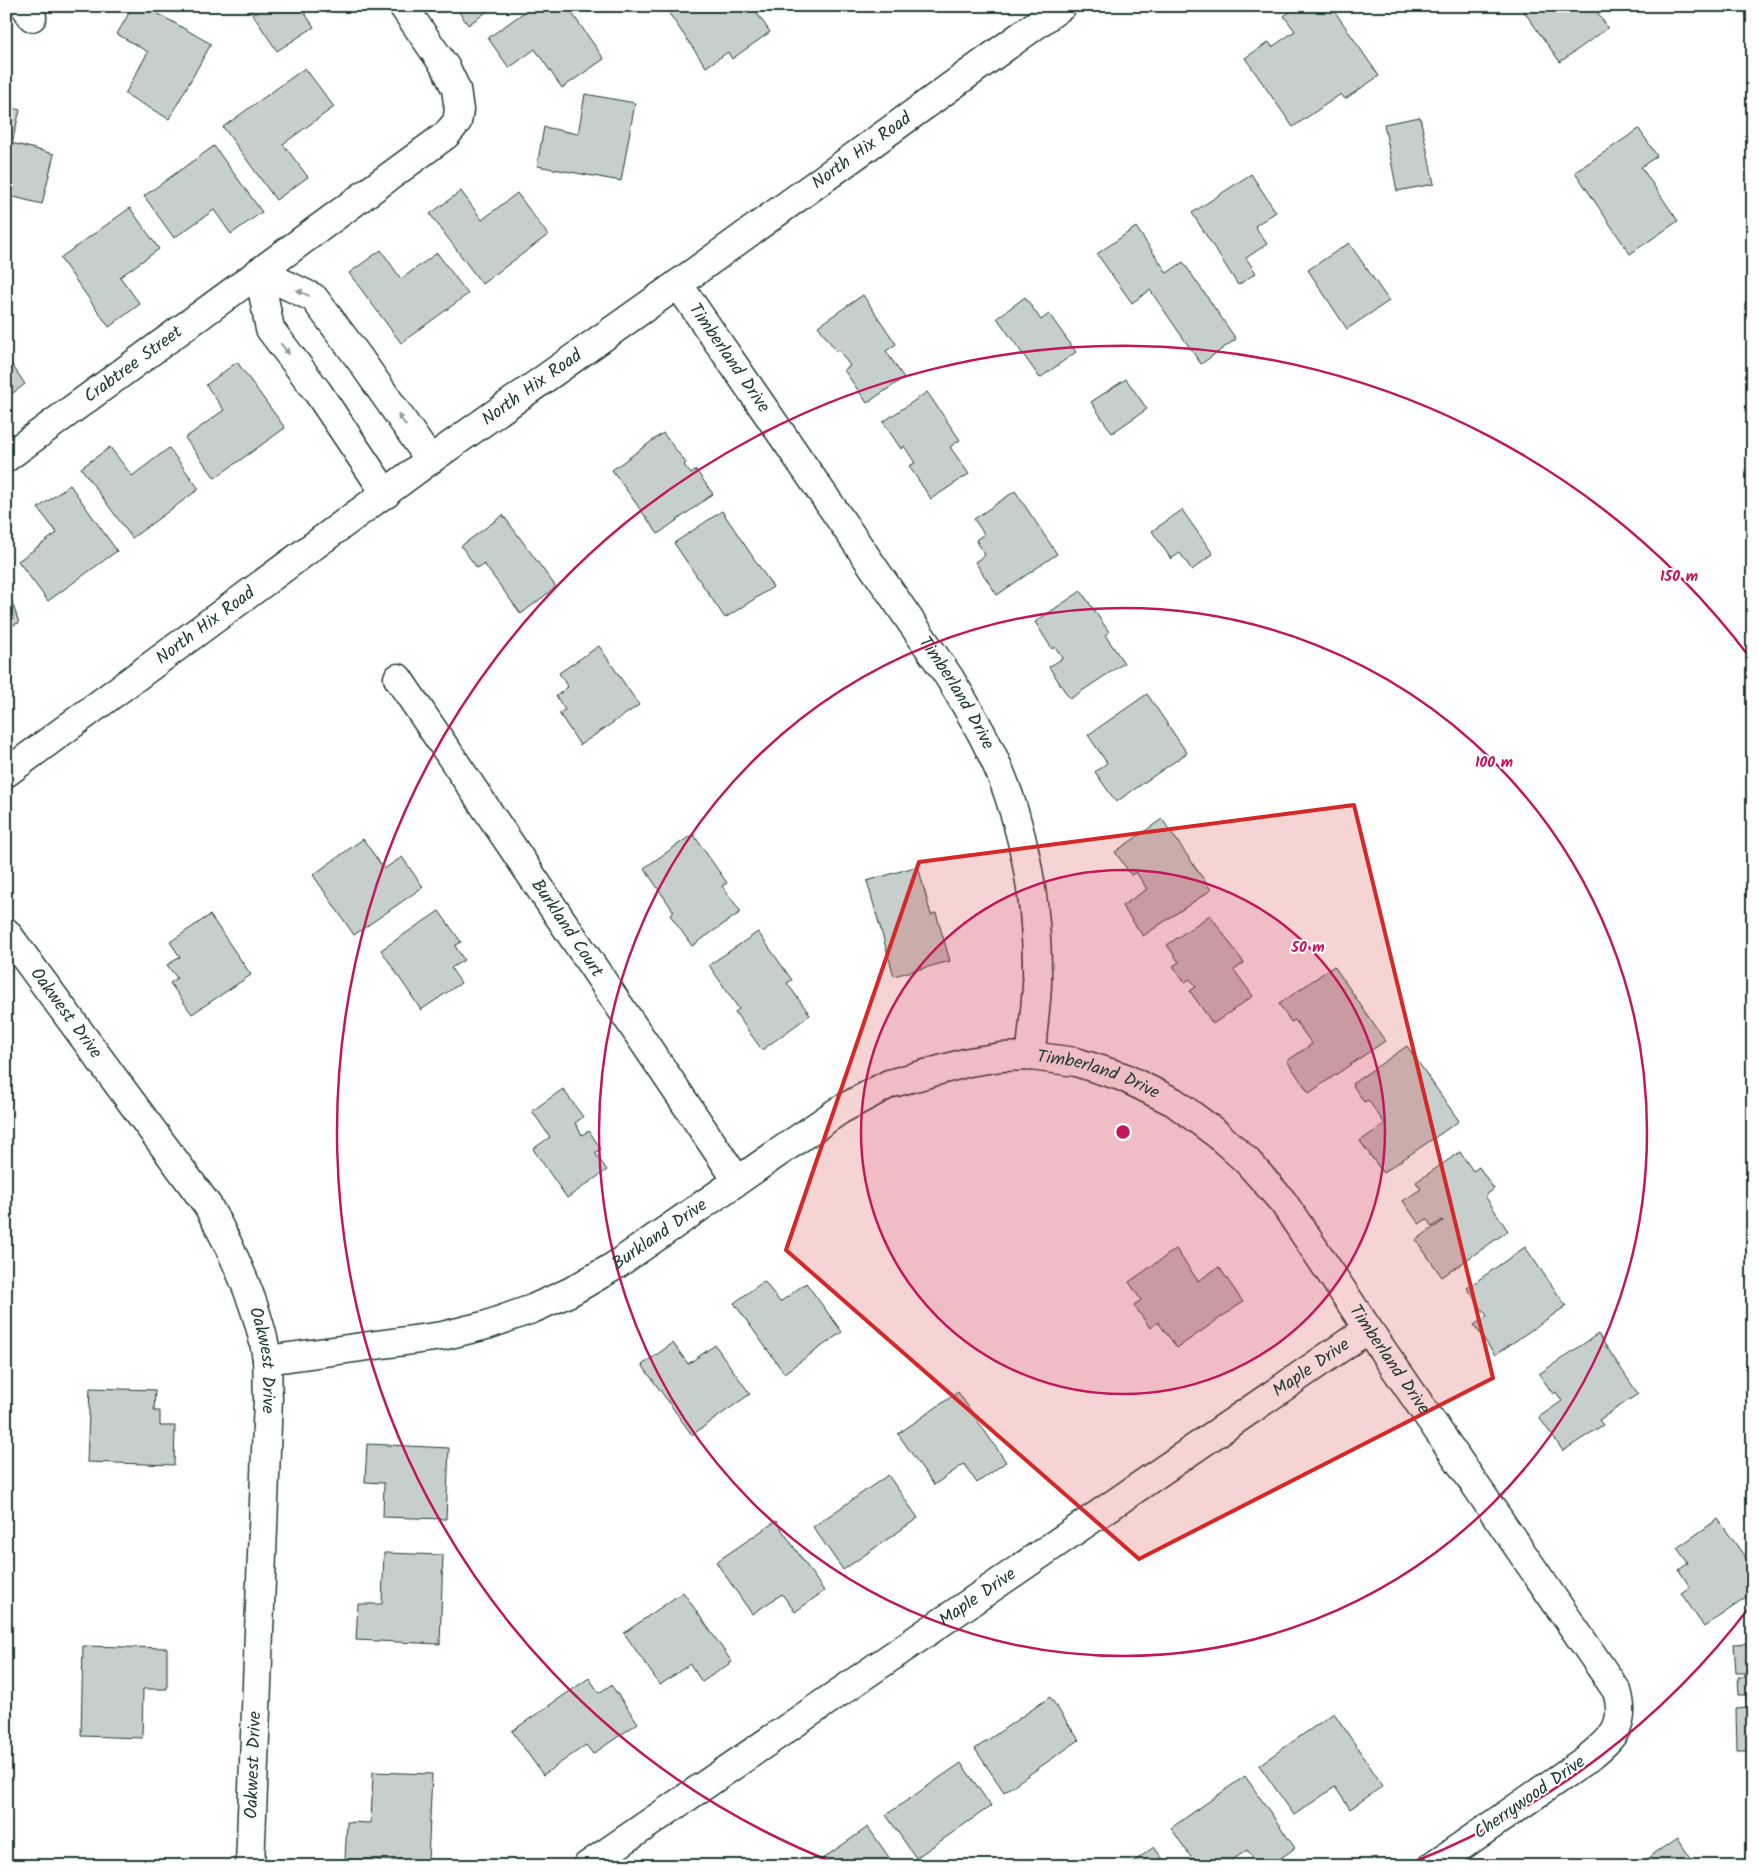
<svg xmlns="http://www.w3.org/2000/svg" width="1759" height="1872" viewBox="0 0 1759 1872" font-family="Kalam,sans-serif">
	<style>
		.building { fill: #c7cfcc; stroke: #1f3d34 }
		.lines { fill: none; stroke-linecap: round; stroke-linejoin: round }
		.minor-casing { stroke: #1f3d34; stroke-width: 31 }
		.minor { stroke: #fff; stroke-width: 28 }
		.oneway { fill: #8f9e9a }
		.marked { fill: #d62828; fill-opacity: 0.2; stroke: #d62828; stroke-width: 4; stroke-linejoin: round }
		.ring { fill: none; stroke: #c2185b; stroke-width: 2.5 }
		.labels { text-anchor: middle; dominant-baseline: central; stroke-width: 4; stroke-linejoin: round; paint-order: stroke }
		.street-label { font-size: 18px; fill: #1f3d34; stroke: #fff }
		.centre { fill: #c2185b; stroke: #fff; stroke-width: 2.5 }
		.ring-label { font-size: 15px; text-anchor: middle; font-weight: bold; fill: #c2185b; stroke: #fff; stroke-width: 4; stroke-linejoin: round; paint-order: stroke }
	</style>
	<rect width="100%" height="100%" fill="#fff"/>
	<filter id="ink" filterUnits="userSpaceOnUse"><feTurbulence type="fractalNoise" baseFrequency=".02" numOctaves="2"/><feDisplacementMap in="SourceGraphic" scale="10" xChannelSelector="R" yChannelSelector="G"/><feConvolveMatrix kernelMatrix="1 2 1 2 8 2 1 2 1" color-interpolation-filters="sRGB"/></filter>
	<g filter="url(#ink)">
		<!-- building -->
		<path class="building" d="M133 6H145L211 44 169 119 125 94 148 52 117 34Z
			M247 6H300L314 27 277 51Z
			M455 6H495L468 25Z
			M533 6H567L604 59 562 88 535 49 509 68 488 38Z
			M664 6H752L770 32 732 59 728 52 706 67Z
			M1298 6H1331L1379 76 1345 99 1341 94 1293 127 1245 58 1269 42 1272 47 1295 31 1284 16Z
			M1520 6H1598L1600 9 1597 12 1608 28 1560 62Z
			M305 68 334 107 283 144 308 177 276 200 223 127Z
			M585 94 635 103 621 181 537 166 544 127 578 134Z
			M6 106 20 110 12 143 54 154 42 204 6 195Z
			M1420 117 1434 184 1397 191 1384 124Z
			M1639 129 1657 156 1641 167 1678 221 1630 254 1575 172Z
			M214 146 262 212 231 234 214 210 174 238 144 196Z
			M1251 174 1276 212 1255 226 1267 244 1246 258 1256 273 1238 285 1192 213Z
			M461 191 482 220 517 193 548 235 482 284 430 214Z
			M130 208 159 249 120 277 140 304 109 327 60 258Z
			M1136 227 1167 273 1183 262 1236 339 1201 364 1150 290 1132 303 1097 254Z
			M1349 243 1389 301 1347 329 1308 270Z
			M381 250 401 279 437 253 468 294 401 343 349 273Z
			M863 295 896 344 886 351 904 378 867 403 844 370 850 366 839 350 837 352 818 326Z
			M1025 297 1041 320 1049 314 1076 352 1040 378 997 318Z
			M6 356 25 384 6 398Z
			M237 362 285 428 215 478 185 438 224 410 206 385Z
			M1126 379 1147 409 1112 433 1091 402Z
			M927 392 960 440 950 447 969 474 931 499 909 466 915 463 904 446 901 449 883 422Z
			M663 433 686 463 684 465 691 474 696 470 713 494 658 534 612 470Z
			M110 447 132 476 169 448 199 489 132 538 81 468Z
			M70 485 117 551 48 601 18 561 57 533 38 508Z
			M1015 491 1057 554 997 595 975 562 985 555 976 540 984 534 974 519Z
			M1182 510 1213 554 1192 570 1180 553 1171 559 1152 531Z
			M722 511 773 587 725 618 674 543Z
			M503 515 556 587 521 614 484 564 477 568 461 546Z
			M6 584 19 623 6 627Z
			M1081 591 1109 632 1105 635 1124 663 1070 699 1049 667 1063 658 1055 647 1052 649 1035 622Z
			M599 646 639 705 580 745 559 713 565 710 556 696 568 687 559 673Z
			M1147 694 1187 753 1116 802 1095 772 1107 763 1088 735Z
			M1162 819 1211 890 1143 936 1122 906 1147 889 1136 872 1131 875 1115 852Z
			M693 834 727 883 722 886 741 912 692 946 670 915 674 912 644 868Z
			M363 839 384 869 402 857 423 887 354 935 313 875Z
			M918 866 931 915 936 913 950 961 894 976 867 881Z
			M439 911 461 942 455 946 464 960 451 968 461 983 421 1010 381 950Z
			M210 915 251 975 192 1014 170 983 177 978 167 965 180 957 170 942Z
			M1210 915 1244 963 1234 970 1253 996 1213 1024 1190 991 1196 987 1190 979 1185 982 1173 966 1179 962 1167 945Z
			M758 932 792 980 787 983 810 1015 762 1050 735 1012 739 1009 709 965Z
			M1334 966 1385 1041 1309 1093 1287 1061 1312 1044 1295 1020 1291 1022 1279 1004Z
			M1407 1046 1459 1121 1383 1173 1360 1141 1385 1124 1368 1100 1364 1102 1352 1084Z
			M563 1089 583 1117 575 1123 582 1135 589 1131 601 1149 595 1153 607 1170 567 1198 533 1149 550 1137 532 1111Z
			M1460 1152 1473 1171 1479 1167 1494 1189 1485 1196 1508 1231 1442 1277 1416 1240 1443 1221 1442 1220 1432 1227 1427 1219 1419 1224 1403 1201 1421 1189 1416 1182Z
			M1525 1247 1566 1306 1495 1355 1474 1325 1487 1316 1467 1288Z
			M1176 1249 1198 1281 1219 1267 1243 1302 1177 1348 1158 1322 1150 1328 1134 1305 1141 1300 1129 1282Z
			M764 1281 780 1302 806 1283 842 1332 784 1373 734 1303Z
			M1598 1334 1638 1394 1599 1420 1603 1425 1563 1451 1539 1417 1562 1401 1556 1392 1553 1394 1539 1374Z
			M673 1343 688 1364 715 1345 750 1394 692 1435 642 1365Z
			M90 1388 155 1390 154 1411H160V1426H175L174 1465 87 1462Z
			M958 1392 1006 1462 977 1483 964 1464 934 1485 898 1434Z
			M367 1444 449 1448 446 1519 383 1517 384 1483 365 1482Z
			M888 1475 918 1518 843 1570 813 1527Z
			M1718 1519 1753 1568V1593L1704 1627 1681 1593 1690 1587 1679 1570 1688 1563 1677 1548Z
			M776 1521 824 1591 795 1612 782 1594 752 1614 716 1562Z
			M384 1553 443 1555 440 1644 356 1640 358 1604H382Z
			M683 1592 732 1662 702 1682 690 1664 660 1685 624 1633Z
			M1753 1643V1751H1737L1736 1709 1747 1708 1746 1695H1739L1738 1677H1745V1673H1736L1734 1644Z
			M83 1646 167 1648V1689H143L142 1738 81 1736Z
			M589 1678 599 1693 611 1685 638 1723 593 1754 586 1745 543 1775 512 1731Z
			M1050 1697 1079 1740 1004 1792 975 1749Z
			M1334 1713 1383 1786 1350 1809 1335 1787 1294 1815 1259 1765Z
			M961 1763 991 1806 916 1858 886 1815Z
			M373 1772 432 1774 428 1862 345 1859 347 1822 371 1823Z
			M1245 1776 1295 1848 1270 1866H1258L1247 1850 1223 1866H1197L1171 1828Z
			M868 1827 895 1866H812Z
			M1677 1838 1696 1866H1636Z
			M1154 1847 1168 1866H1128Z"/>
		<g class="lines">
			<!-- minor casing -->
			<g class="minor-casing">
				<g id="minor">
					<path d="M25 6 32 17"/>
					<path d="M259 272 314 298 359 358 430 460"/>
					<path d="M259 272 270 329 317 391 386 494"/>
					<path id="s1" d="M678 284 949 677C972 715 995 754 1009 796 1029 855 1038 921 1037 984 1036 1008 1032 1032 1031 1056"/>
					<path id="s2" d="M6 458 446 135 457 122 459 110 456 89 446 68 403 6"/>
					<path id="s3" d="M398 678 737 1180"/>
					<path id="s4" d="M6 773 430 460 678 284 1062 6"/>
					<path id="s5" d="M6 932 208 1206C232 1249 260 1310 267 1359 268 1372 267 1385 268 1398L250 1866"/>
					<path id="s6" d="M267 1360 442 1336 487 1325 532 1309 570 1292 613 1267 840 1110 889 1084 969 1062 1001 1057 1031 1056 1076 1062 1123 1077 1174 1102 1217 1134 1247 1161 1283 1202 1368 1329 1617 1691C1627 1726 1613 1737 1588 1758L1433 1866"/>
					<path id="s7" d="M587 1866 1368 1329"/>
				</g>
			</g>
			<!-- minor -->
			<use href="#minor" class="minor"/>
		</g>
		<!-- one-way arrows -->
		<defs><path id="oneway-solid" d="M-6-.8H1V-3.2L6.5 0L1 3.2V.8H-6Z" transform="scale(1.25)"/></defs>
		<g class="oneway">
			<use href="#oneway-solid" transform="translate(303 293) rotate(-155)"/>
			<use href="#oneway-solid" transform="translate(285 349) rotate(52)"/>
			<use href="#oneway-solid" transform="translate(402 420) rotate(-125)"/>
		</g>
	</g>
	<!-- marked area -->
	<path class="marked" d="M1354 805 1493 1378 1139 1559 786 1250 919 862Z"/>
	<!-- distance rings -->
	<circle cx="1123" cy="1132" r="262" fill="#c2185b" fill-opacity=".12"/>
	<g class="ring">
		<circle cx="1123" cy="1132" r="262"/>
		<circle cx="1123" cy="1132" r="524"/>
		<path d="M1751 1605A786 786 0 0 1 1411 1863M835 1863A786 786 0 1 1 1751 659"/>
	</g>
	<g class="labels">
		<!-- street labels -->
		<g class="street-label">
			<text stroke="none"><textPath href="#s4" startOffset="1058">North Hix Road</textPath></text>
			<text stroke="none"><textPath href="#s1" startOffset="90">Timberland Drive</textPath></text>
			<text stroke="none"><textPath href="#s2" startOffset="158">Crabtree Street</textPath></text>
			<text stroke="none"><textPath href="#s4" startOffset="652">North Hix Road</textPath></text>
			<text stroke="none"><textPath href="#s4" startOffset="248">North Hix Road</textPath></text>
			<text stroke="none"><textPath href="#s1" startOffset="495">Timberland Drive</textPath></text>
			<text stroke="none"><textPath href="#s3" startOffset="302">Burkland Court</textPath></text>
			<text stroke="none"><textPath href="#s5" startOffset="101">Oakwest Drive</textPath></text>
			<text stroke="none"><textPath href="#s6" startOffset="909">Timberland Drive</textPath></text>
			<text stroke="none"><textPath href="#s6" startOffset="419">Burkland Drive</textPath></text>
			<text stroke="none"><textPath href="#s6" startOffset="1329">Timberland Drive</textPath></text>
			<text stroke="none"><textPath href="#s5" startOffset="506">Oakwest Drive</textPath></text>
			<text stroke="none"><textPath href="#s7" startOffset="879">Maple Drive</textPath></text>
			<text stroke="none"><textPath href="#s7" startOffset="474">Maple Drive</textPath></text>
			<text transform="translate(254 1765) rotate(-88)">Oakwest Drive</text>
			<text transform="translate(1530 1798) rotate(-35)">Cherrywood Drive</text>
		</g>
	</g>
	<circle cx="1123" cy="1132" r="8" class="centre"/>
	<g class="ring-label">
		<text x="1679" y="581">150 m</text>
		<text x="1494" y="767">100 m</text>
		<text x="1308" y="952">50 m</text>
	</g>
	<!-- margin -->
	<rect width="1759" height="1872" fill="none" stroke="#fff" stroke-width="25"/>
	<rect x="12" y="12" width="1734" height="1847" fill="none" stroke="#1f3d34" stroke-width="2" filter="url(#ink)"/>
</svg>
